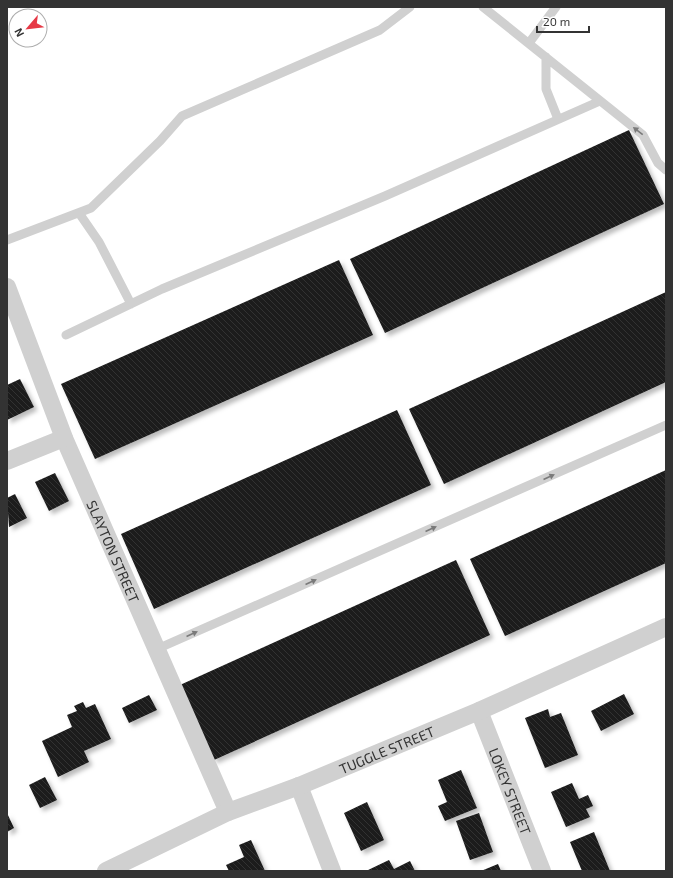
<svg xmlns="http://www.w3.org/2000/svg" width="673" height="878" viewBox="0 0 673 878" font-family="'Exo 2',sans-serif">
	<style>
		.building { fill: url(#building-back-hatch); filter: url(#shadow) }
		.lines { fill: none; stroke-linecap: round; stroke-linejoin: round }
		.service { stroke: #d0d0d0; stroke-width: 9 }
		.minor { stroke: #d0d0d0; stroke-width: 18 }
		.oneway { fill: #7a7a7a }
		.labels { text-anchor: middle; dominant-baseline: central; stroke-width: 4; stroke-linejoin: round; paint-order: stroke }
		.street-label { font-size: 14px; fill: #333; stroke: #fff }
	</style>
	<defs>
		<pattern id="building-back-hatch" width="6" height="6" patternUnits="userSpaceOnUse"><rect width="6" height="6" fill="#1a1a1a"/><path d="M-1 5l2 2M0 0l6 6M5-1l2 2" fill="none" stroke="#333"/></pattern>
		<filter id="shadow"><feDropShadow dx="3.5" dy="3.5" stdDeviation="2" flood-color="#0004"/></filter>
	</defs>
	<rect width="100%" height="100%" fill="#fff"/>
	<!-- building -->
	<path class="building" d="M629 130 664 204 385 333 350 259Z
		M339 260 373 335 95 459 61 384Z
		M666 292V382L444 484 409 409Z
		M20 379 34 407 7 420V385Z
		M397 410 431 485 154 609 121 534Z
		M666 470V563L505 636 470 559Z
		M55 473 69 501 49 511 35 482Z
		M15 494 27 518 9 527 7 498Z
		M456 560 490 635 214 760 180 685Z
		M624 694 634 714 601 731 591 711Z
		M149 695 157 710 129 723 122 708Z
		M83 702 86 708 95 704 111 739 84 751 89 762 58 777 42 741 72 727 67 715 77 711 74 706Z
		M548 709 550 717 561 713 578 755 545 768 525 718Z
		M461 770 477 808 445 821 438 806 447 802 438 780Z
		M45 777 57 800 40 808 29 785Z
		M572 783 579 799 588 795 593 806 586 809 590 817 566 827 551 792Z
		M367 802 384 840 361 851 344 813Z
		M7 813 14 828 7 832Z
		M479 813 493 852 470 860 456 821Z
		M594 832 610 871H582L570 842Z
		M251 840 265 871H229L226 865 244 857 239 845Z
		M389 860 394 869 410 861 415 871H366Z
		M498 864 501 871H481Z"/>
	<g class="lines">
		<!-- service -->
		<path class="service" d="M483 7 643 135 658 163 666 170
			M529 43 556 7
			M546 57V89L558 119
			M79 213 99 242 131 304
			M7 240 91 208 160 141 182 116 380 30 410 7
			M66 335 162 289 385 196 600 101
			M157 649 666 425"/>
		<!-- minor -->
		<g class="minor">
			<path id="s1" d="M7 287 64 438 228 812"/>
			<path d="M7 461 64 438"/>
			<path id="s2" d="M479 711 542 871"/>
			<path d="M299 786 332 871"/>
			<path id="s3" d="M106 871 228 812 299 786 479 711 666 627"/>
		</g>
	</g>
	<!-- one-way arrows -->
	<defs><path id="oneway-solid" d="M-6-.8H1V-3.2L6.5 0L1 3.2V.8H-6Z"/></defs>
	<g class="oneway">
		<use href="#oneway-solid" transform="translate(638 131) rotate(-142)"/>
		<use href="#oneway-solid" transform="translate(549 477) rotate(-24)"/>
		<use href="#oneway-solid" transform="translate(431 529) rotate(-24)"/>
		<use href="#oneway-solid" transform="translate(311 582) rotate(-24)"/>
		<use href="#oneway-solid" transform="translate(192 634) rotate(-24)"/>
	</g>
	<g class="labels">
		<!-- street labels -->
		<g class="street-label">
			<text stroke="none"><textPath href="#s1" startOffset="285">SLAYTON STREET</textPath></text>
			<text stroke="none"><textPath href="#s3" startOffset="306">TUGGLE STREET</textPath></text>
			<text stroke="none"><textPath href="#s2" startOffset="86">LOKEY STREET</textPath></text>
		</g>
	</g>
	<!-- border -->
	<rect width="673" height="878" fill="none" stroke="#333333" stroke-width="16"/>
	<!-- north arrow -->
	<g transform="translate(28 28) rotate(242)"><circle r="19" fill="#ffffff" stroke="#adadad"/>
	<path d="M0-3L7 15L0 10L-7 15Z" fill="#e63946"/>
	<text y="-6" font-size="11" font-weight="bold" text-anchor="middle" fill="#333333">N</text>
	</g>
	<!-- scale -->
	<path d="M537 26v6h52v-6" fill="none" stroke="#333333" stroke-width="2"/>
	<text x="543" y="26" font-size="12" fill="#333333" stroke="#ffffff" stroke-width="3" paint-order="stroke">20 m</text>
</svg>
